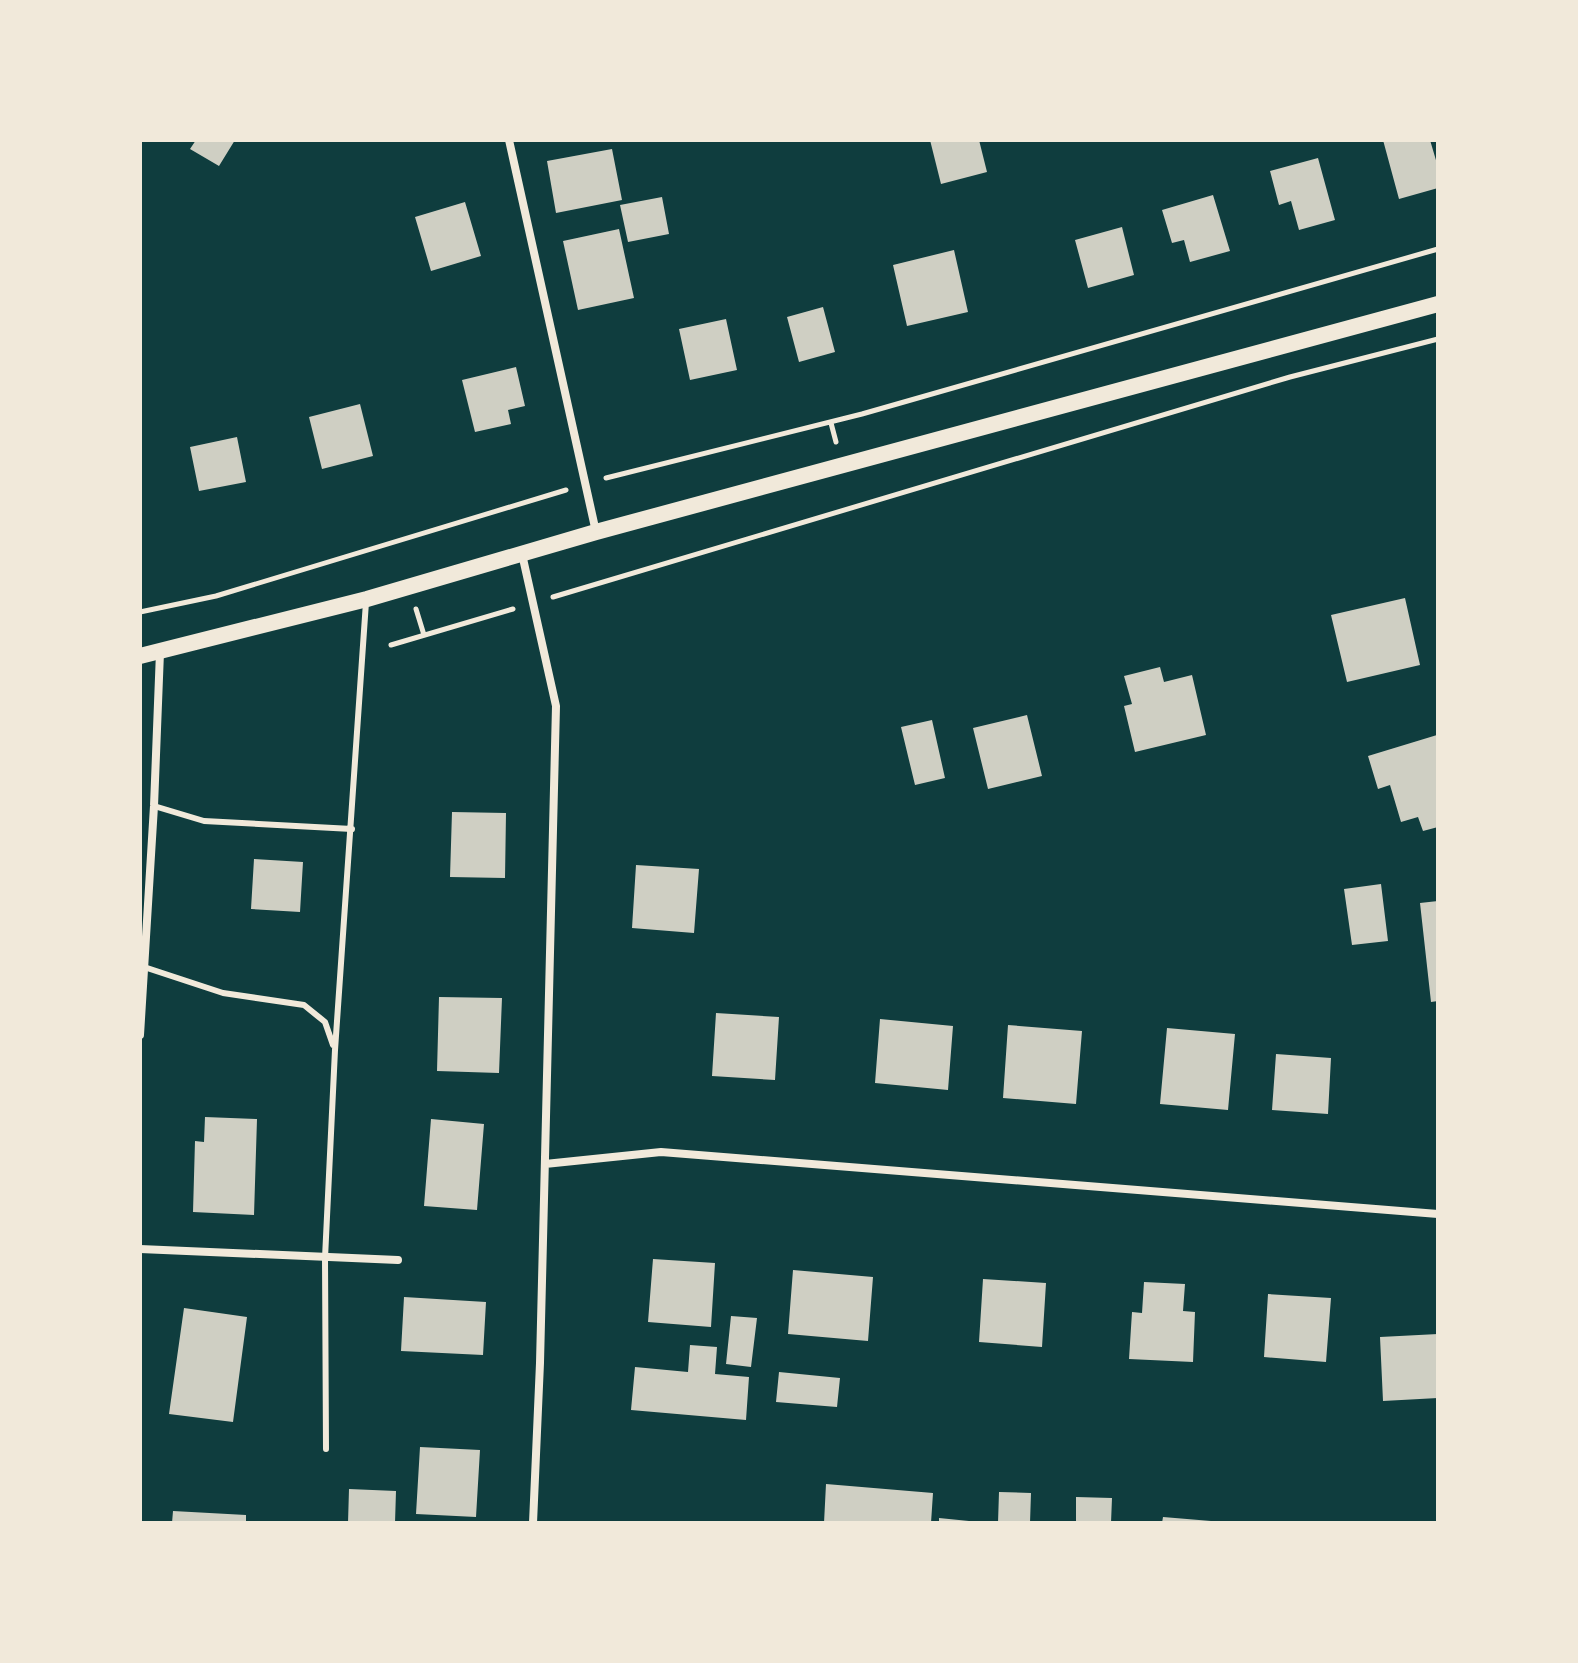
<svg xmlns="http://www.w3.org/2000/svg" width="1578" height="1663" viewBox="0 0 1578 1663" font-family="'Source Serif 4',serif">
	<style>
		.building { fill: #cfcfc3 }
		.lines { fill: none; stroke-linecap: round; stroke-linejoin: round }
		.path { stroke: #f1e9da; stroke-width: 5 }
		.service { stroke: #f1e9da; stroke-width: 6 }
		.minor { stroke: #f1e9da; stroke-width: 8 }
		.secondary { stroke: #f1e9da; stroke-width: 16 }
	</style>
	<rect width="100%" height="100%" fill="#0f3d3e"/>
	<!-- building -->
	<path class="building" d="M196 140H235L219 166 190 149Z
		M930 140H979L987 172 941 184Z
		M1383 140H1430L1438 167V188L1399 199Z
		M612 149 622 200 556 213 547 161Z
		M1318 158 1335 220 1299 230 1291 201 1279 205 1270 171Z
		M1213 195 1230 251 1190 262 1184 240 1172 243 1162 210Z
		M662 197 669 234 628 242 620 205Z
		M465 202 481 256 431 271 415 217Z
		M1122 227 1134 275 1088 288 1075 240Z
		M619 229 634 298 578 310 563 241Z
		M954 250 968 312 907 326 893 265Z
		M823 307 835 352 799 362 787 317Z
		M726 319 737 370 690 380 679 329Z
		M516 367 525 406 508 410 511 424 475 432 462 380Z
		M360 404 373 456 322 469 309 417Z
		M237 437 246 482 199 491 190 447Z
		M1405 598 1420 665 1347 682 1331 615Z
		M1160 667 1164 682 1192 675 1206 735 1135 752 1124 706 1132 704 1124 676Z
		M1027 715 1042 776 988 789 973 728Z
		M932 720 945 778 915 785 901 727Z
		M1437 735 1438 827 1423 831 1418 817 1401 822 1390 785 1378 789 1368 756Z
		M452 812 506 813 505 878 450 877Z
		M254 859 303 862 300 912 251 909Z
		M636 865 699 869 694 933 632 928Z
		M1381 884 1388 941 1352 945 1344 889Z
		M1438 901V1001L1431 1002 1420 903Z
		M439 997 502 998 499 1073 437 1071Z
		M716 1013 779 1017 775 1080 712 1076Z
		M880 1019 953 1026 948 1090 875 1083Z
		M1008 1025 1082 1031 1076 1104 1003 1098Z
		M1167 1028 1235 1034 1228 1110 1160 1104Z
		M1276 1054 1331 1058 1328 1114 1272 1110Z
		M205 1117 257 1119 254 1215 193 1212 195 1141 204 1142Z
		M431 1119 484 1124 477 1210 424 1206Z
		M653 1259 715 1263 711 1327 648 1322Z
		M793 1270 873 1277 868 1341 788 1334Z
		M983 1279 1046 1283 1042 1347 979 1342Z
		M1144 1282 1185 1284 1183 1311 1195 1312 1193 1362 1129 1359 1132 1312 1142 1313Z
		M1268 1294 1331 1298 1326 1362 1264 1357Z
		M404 1297 486 1302 483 1355 401 1351Z
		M184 1308 247 1317 233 1422 169 1414Z
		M731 1316 757 1318 751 1367 726 1364Z
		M1438 1334V1398L1383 1401 1380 1337Z
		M690 1345 717 1347 715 1374 749 1377 746 1420 631 1410 635 1367 688 1372Z
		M779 1372 840 1378 837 1407 776 1402Z
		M420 1447 480 1450 476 1517 416 1514Z
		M826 1484 933 1493 931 1523H824Z
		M349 1489 396 1491 395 1523H348Z
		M999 1492 1031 1493 1030 1523H998Z
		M1076 1497 1112 1498 1111 1523H1076Z
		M173 1511 246 1515V1523H172Z
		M1163 1517 1211 1521V1523H1162Z
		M939 1518 969 1521V1523H939Z"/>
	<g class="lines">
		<!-- path -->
		<path class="path" d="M831 423 836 442
			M606 478 862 414 1438 249
			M553 597 1290 377 1438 339
			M416 609 424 635
			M140 612 216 596 566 490
			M391 645 513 609"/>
		<!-- service -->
		<path class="service" d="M154 806 204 821 352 829
			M144 967 223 993 304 1005 325 1022 333 1045
			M326 1449 325 1258 335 1050 366 602"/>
		<!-- minor -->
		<path class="minor" d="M509 140 596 532
			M522 554 556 706 540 1363 533 1523
			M140 1035 154 806 160 652
			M545 1164 661 1152 1438 1214
			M140 1249 398 1260"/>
		<!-- secondary -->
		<path class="secondary" d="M140 656 367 599 596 532 1438 304"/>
	</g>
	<!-- border -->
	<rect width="1578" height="1663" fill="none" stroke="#f1e9da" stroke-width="284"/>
</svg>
